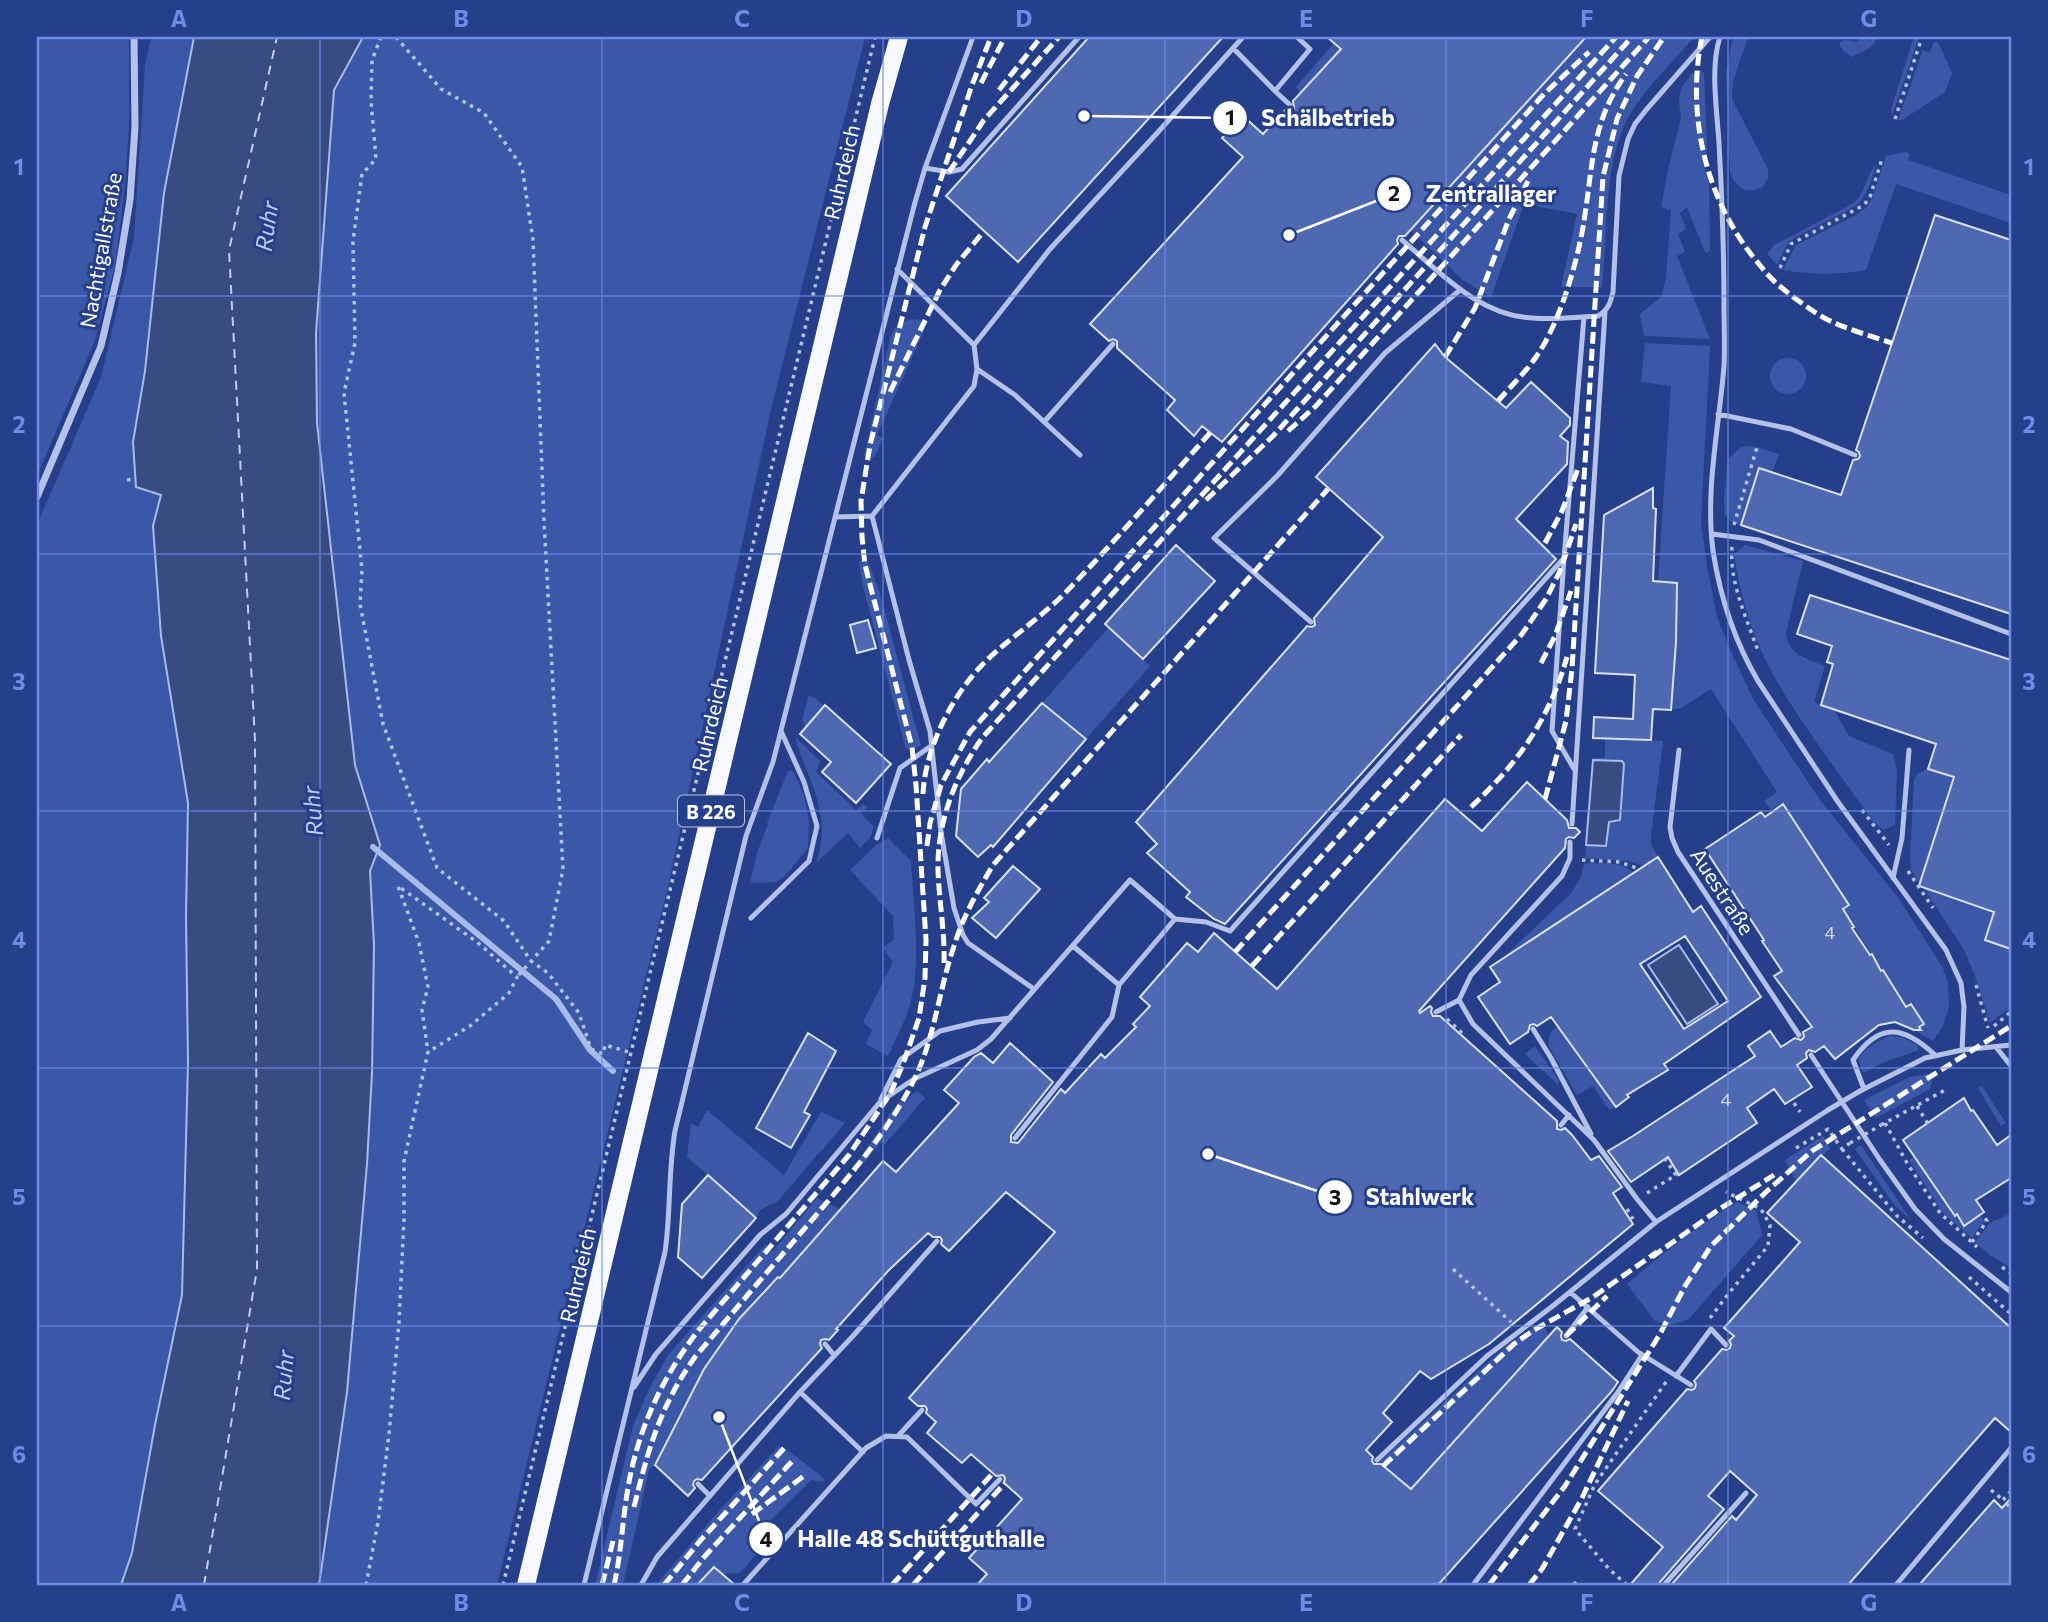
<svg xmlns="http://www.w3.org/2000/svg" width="2048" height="1622" viewBox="0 0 2048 1622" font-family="Commissioner,sans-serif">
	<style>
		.green { fill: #3a58a7 }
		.water { fill: #394b83; stroke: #a8bbea; stroke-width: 2 }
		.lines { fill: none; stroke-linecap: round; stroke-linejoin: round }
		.stream { stroke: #a8bbea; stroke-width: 6 }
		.ferry { stroke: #bfcdf1; stroke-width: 2; stroke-dasharray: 9 7; stroke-linecap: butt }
		.building { fill: #4e69b2; stroke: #d8e0f8; stroke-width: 2; fill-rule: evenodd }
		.path { stroke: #b4c2ea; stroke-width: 3.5; stroke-dasharray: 3.5 5; stroke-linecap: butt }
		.lane { stroke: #b4c2ea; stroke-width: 5 }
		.street { stroke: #b4c2ea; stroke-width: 7 }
		.primary { stroke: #f7f9fe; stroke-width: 18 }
		.rail { stroke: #fff; stroke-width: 5; stroke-dasharray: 12 5; stroke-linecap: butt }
		.path-bridge { stroke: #b4c2ea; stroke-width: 3.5; stroke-dasharray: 3.5 5; stroke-linecap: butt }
		.lane-bridge { stroke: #b4c2ea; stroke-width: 5 }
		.grid { fill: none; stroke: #6c8ce6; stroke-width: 2; stroke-opacity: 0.55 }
		.labels { text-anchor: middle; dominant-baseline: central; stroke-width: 6; stroke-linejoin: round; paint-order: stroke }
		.number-label { font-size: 18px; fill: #d3daec }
		.shield { fill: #263f8b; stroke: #bec5dc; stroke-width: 2 }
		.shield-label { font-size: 19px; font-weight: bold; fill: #fff }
		.street-label { font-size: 21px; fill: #fff; stroke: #263f8b }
		.water-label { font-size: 23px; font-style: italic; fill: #bfcdf1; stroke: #263f8b }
		.leader { fill: none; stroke: #fff; stroke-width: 2.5 }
		.callout-dot { fill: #fff; stroke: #263f8b; stroke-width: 2.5 }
		.mark-label { font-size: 21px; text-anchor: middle; font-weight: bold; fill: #111 }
		.callout-label { font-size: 23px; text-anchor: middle; font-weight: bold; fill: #fff; stroke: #263f8b; stroke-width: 6; stroke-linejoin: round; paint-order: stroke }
		.neatline { fill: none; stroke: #6c8ce6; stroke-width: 2.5 }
		.grid-label { font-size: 23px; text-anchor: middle; font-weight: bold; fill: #6c8ce6 }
	</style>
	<rect width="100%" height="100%" fill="#263f8b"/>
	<!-- green -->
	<path class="green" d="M37 37H129V119L126 175 115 267 94 343 37 476Z
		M151 37H194L164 193 145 371 133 442 161 494 153 526 161 636 188 803 186 917 188 1063 182 1295 155 1425 132 1553 121 1585H37V525L101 377 134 238 145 66Z
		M363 37H865L771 409 669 882 497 1585H319L347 1392 367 1164 374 945 370 871 380 845 355 765 317 423 316 333 334 90Z
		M1586 37H1694C1673 62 1637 96 1624 126 1604 173 1607 236 1602 287H1561L1577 214 1524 204 1491 297 1464 281 1410 230Z
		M1733 37H1748L1733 81 1732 99 1768 169V178L1763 187C1745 195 1737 189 1730 172L1726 72Z
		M1863 37H1878L1871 47 1852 57 1843 51 1839 43 1845 40 1857 42Z
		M1914 37H1919L1892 116 1891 109Z
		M1934 41 1938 42 1952 73 1945 92 1902 120H1898L1923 50 1930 53Z
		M1334 43 1341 49 1300 94 1296 87Z
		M1700 70 1704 73 1707 147 1705 170 1709 182 1710 250 1708 253 1705 252 1687 207 1680 213 1686 229 1678 234 1685 252 1677 256 1710 339 1644 336 1640 314 1661 297 1666 278 1671 210 1661 207 1669 165 1681 118 1679 101 1681 89 1691 74Z
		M1906 152 1910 154 1908 160 2011 195V223L1896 184 1866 270C1841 275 1809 275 1783 270L1796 245 1856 215 1866 208 1872 199 1886 156Z
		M1877 163C1872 180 1868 194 1856 206L1796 237 1788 243 1777 265 1767 254 1774 245 1854 203C1866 192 1866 175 1877 163Z
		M916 319 928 322 877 435 883 438 874 458 864 456 891 335C896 323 903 320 916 319Z
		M1645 343 1710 346 1701 522 1707 566 1717 617 1729 647 1753 699 1820 800 1899 899 1943 968 1948 983 1949 1007 1943 1026 1933 1041 1914 1030 1924 1023 1911 1004 1906 1007 1843 910 1849 905 1782 803 1771 810 1764 801 1777 792 1711 689 1681 708 1671 710 1676 642 1677 583 1658 581 1671 386 1641 382Z
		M1770 376a18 18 0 1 1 36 0a18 18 0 1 1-36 0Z
		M1752 446 1779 454 1772 472 1759 468 1741 525 1732 523 1725 515 1724 498 1728 459 1741 447Z
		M1745 545 1803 561 1786 633C1788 655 1807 659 1825 666L1814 702 1834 710 1849 736 1893 754 1897 771 1895 825 1883 830 1872 820C1837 770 1798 721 1769 667 1751 632 1740 593 1734 554Z
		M866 557 880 593 921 746 906 750 862 582 859 562Z
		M1109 627 1150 666 1086 739 1042 703Z
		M808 696 814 697 824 706 806 727 802 721Z
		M795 737 820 761 816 772 856 810 864 804 867 807 861 813 874 827 870 838 860 848 848 833 816 863C833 815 808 781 795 737Z
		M1605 739 1663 741 1651 835V844L1658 857 1644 866 1629 861 1585 858 1586 845 1606 846 1609 821 1620 820 1624 764 1622 761 1593 760V758H1605Z
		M1928 769 1954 777 1919 883 1911 869 1910 859 1914 779 1918 773Z
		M788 771H793L804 795 809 821 808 848 785 876 776 882 750 883 757 853 768 824 767 823Z
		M888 838 911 861C913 901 921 957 912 996 908 1017 897 1036 888 1056L866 1044 872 1030 863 1022 893 962 883 948 894 939 893 916 850 870 876 845Z
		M1584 863C1599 864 1623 860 1633 873L1502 959 1572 892 1581 877Z
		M1923 887 1994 912 1986 940 2011 949V1007L1990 1023 1974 973 1963 948Z
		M1558 1027 1616 1107 1609 1110 1593 1086 1577 1095 1549 1047C1548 1037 1549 1032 1558 1027Z
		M1888 1036 1902 1037 1917 1045 1919 1050 1882 1063 1863 1073 1858 1059 1867 1048Z
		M1535 1046 1559 1081 1558 1085 1525 1054Z
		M1928 1074 1932 1080 1930 1089 1876 1118 1864 1100 1910 1077Z
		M1982 1086 2006 1123 2001 1126 1978 1088Z
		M917 1091 925 1098 885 1144 882 1141 863 1164 858 1161 899 1101 905 1103 912 1094Z
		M707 1110 784 1175 821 1112 845 1123 777 1202 760 1210 756 1218 687 1157 691 1123 698 1127Z
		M1823 1136 1830 1149 1822 1156 1820 1155 1796 1182 1785 1160Z
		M1861 1145 1911 1220 1895 1206 1855 1149Z
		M1914 1156 1964 1226 1980 1214 1984 1221 1972 1238 1942 1212 1909 1160Z
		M817 1198 840 1209 787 1270C725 1317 689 1398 655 1465L649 1470 623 1585H595L633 1426 649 1389 668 1355 766 1244 773 1251Z
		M1737 1202 1756 1210 1762 1235 1689 1319 1669 1326 1655 1321 1627 1284C1663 1253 1696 1227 1737 1202Z
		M2011 1213V1268L1990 1255 1975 1242 1990 1223Z
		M1542 1322 1549 1336 1411 1489 1379 1462 1508 1344Z
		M779 1446 790 1452 820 1475 824 1479 823 1482 811 1480 764 1527 768 1541 740 1573 723 1574 714 1567 703 1579 708 1585H656L718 1512Z"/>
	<!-- water -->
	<path class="water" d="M194 37H363L334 90 316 333 317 423 355 765 380 845 370 871 374 945 372 1073 367 1164 347 1392 319 1585H121L132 1553 155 1425 182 1295 188 1063 186 917 188 803 161 636 153 526 161 495 136 487 133 442 145 371 164 193Z
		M1593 760 1622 761 1624 764 1620 820 1609 822 1606 846 1586 845Z
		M1679 945 1718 1004 1687 1024 1648 965Z"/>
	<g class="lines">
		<!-- stream -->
		<path class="stream" d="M373 847 556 999 590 1050 613 1071"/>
		<!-- ferry -->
		<path class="ferry" d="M204 1585 257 1269 255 740 229 250 277 37"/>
	</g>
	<!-- building -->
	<path class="building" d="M1089 37H1223L1018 262 946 196Z
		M1327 37H1586L1405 236H1399L1397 240 1398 244 1222 442 1202 426 1194 436 1167 410 1175 400 1117 348V341L1113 339 1109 341 1090 324 1243 157 1222 138 1243 116 1263 134 1286 109 1291 110 1294 108 1293 101 1341 49Z
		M1935 215 2011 240V614L1741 525 1759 468 1841 495 1853 460 1858 459 1860 456 1859 452 1856 450Z
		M1435 344 1445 357 1506 408 1531 382 1570 418V425L1560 436 1568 442 1567 464 1516 519 1556 559 1225 924 1214 919 1186 897 1190 892 1147 853 1157 844 1136 822 1307 626 1312 627 1315 625 1314 618 1383 537 1316 477Z
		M1653 488V508L1656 509 1653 581 1677 583 1676 642 1671 710 1653 709 1651 740 1593 738 1594 717 1633 719 1635 675 1595 673 1604 515Z
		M1176 545 1215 581 1143 659 1105 624Z
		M1810 595 2011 660V949L1985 940 1994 912 1919 886 1954 777 1928 769 1936 744 1821 705 1833 664 1827 662 1832 646 1797 634Z
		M868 620 876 648 857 653 850 625Z
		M1042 703 1086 739 993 847 991 845 978 857 956 836 961 789 987 759 989 762Z
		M825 705 891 764 856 803 822 772 831 762 800 734Z
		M1527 782 1567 820 1569 828H1576L1580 832 1574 838 1569 837 1566 839 1565 848 1419 1011 1420 1013 1430 1006 1432 1008 1431 1012 1433 1016H1440L1557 1121V1129L1561 1130 1565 1128 1572 1135 1591 1160 1599 1156 1622 1187 1613 1193 1633 1224 1489 1344 1431 1379 1420 1371 1383 1413 1392 1422 1366 1450 1373 1457 1372 1461 1374 1464H1381L1411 1489 1557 1327 1562 1332 1561 1336 1562 1340 1566 1341 1570 1339 1618 1382 1612 1391 1438 1585H977L987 1574 969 1558 1022 1499 1004 1483 1005 1478 1003 1475 996 1476 971 1454 962 1463 927 1433 936 1422 926 1413 927 1409 925 1406H918L909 1398 1055 1232 1006 1192 949 1251 941 1244 942 1240 940 1237H933L928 1233 888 1271 836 1329 838 1330 829 1340 825 1339 821 1340 820 1344 822 1348 702 1480 697 1479 694 1481 693 1485 695 1488 688 1496 655 1465 704 1369 739 1319 778 1277 780 1278 883 1161 896 1172 959 1103 944 1090 974 1057 981 1053 993 1063 1010 1043 1053 1082 1011 1135V1142L1018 1143 1061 1089 1065 1093 1101 1054 1105 1058 1136 1027 1133 1024 1150 1006 1140 997 1187 943 1198 952 1214 933 1277 989 1445 799 1482 831Z
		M1783 804 1849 905 1843 909 1854 927 1852 928 1870 955 1872 954 1881 971 1883 970 1906 1007 1911 1004 1924 1024 1919 1027 1921 1030H1914L1895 1022 1879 1025 1835 1059 1824 1046 1815 1052 1809 1050 1806 1053 1807 1058 1797 1065 1812 1087 1785 1104 1774 1089 1747 1108 1757 1123 1679 1175 1668 1157 1631 1182 1608 1151 1633 1136 1755 1056 1748 1046 1770 1031 1781 1047 1795 1038 1801 1040 1804 1037 1803 1032 1812 1027 1774 976 1782 971 1762 941 1764 940 1705 849 1761 812 1765 817Z
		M1658 857 1693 912 1701 906 1761 997 1664 1064 1668 1070 1627 1095 1629 1097 1616 1107 1551 1017 1537 1026 1534 1024 1530 1025 1528 1032 1510 1044 1478 997 1500 982 1490 967ZM1685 936 1728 1001 1684 1029 1640 964Z
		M1013 866 1040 889 996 938 972 918 989 902 984 898Z
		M808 1033 836 1051 804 1112 810 1115 791 1148 756 1128Z
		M1964 1098 1971 1111 1973 1110 1997 1145 2011 1135V1178L1976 1200 1984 1212 1964 1226 1957 1214 1955 1216 1903 1140Z
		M1821 1155 2011 1328V1432L1995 1418 1848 1585H1671L1732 1516 1736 1520 1757 1495 1730 1471 1708 1496 1724 1509 1660 1582 1659 1585H1630L1663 1547 1598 1491 1687 1389 1692 1390 1695 1388 1696 1384 1694 1381 1722 1349 1727 1350 1730 1348 1731 1344 1729 1341 1734 1336 1724 1328 1800 1242 1767 1213Z
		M708 1175 756 1218 702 1278 678 1257 682 1204Z
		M2011 1498V1585H1919L1994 1500 2002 1508Z
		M714 1567 735 1585H697Z"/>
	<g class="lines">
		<!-- path -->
		<path class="path" d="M381 37 372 60 371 101 376 159 362 174 353 241 355 343 344 393 362 570 360 604 383 724 437 868 504 921 531 961 548 973 579 1013 591 1049 603 1054 605 1045 632 1053
			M396 37 441 89 484 113 522 167 533 240 544 521 563 869 549 941 517 977
			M1836 38 1837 37
			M1895 119 1922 37
			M1780 268 1791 244 1864 205 1870 197 1882 159
			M127 480 135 479
			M1734 525 1757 447
			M1732 547C1729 582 1747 619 1758 651
			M1862 810 1889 845
			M1582 860 1620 862 1639 869
			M1908 871 1933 908
			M1976 985 1988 1028
			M1447 1019 1462 1033
			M1994 1026 2011 1012
			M1794 1103 1800 1112
			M1917 1106 1928 1124
			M1885 1123 1907 1163 1940 1213 1977 1247
			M1881 1125 1947 1089
			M1796 1148 1828 1129 1842 1149 1850 1143
			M1842 1149 1896 1215 1923 1238
			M1647 1193 1676 1175 1665 1159
			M1627 1209 1633 1219
			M1972 1242 1987 1221 1982 1213
			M2002 1267 2011 1273
			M1453 1269 1511 1322
			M1969 1277 2011 1314
			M1710 1318 1729 1293 1768 1246 1770 1225 1761 1209 1726 1192
			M1991 1490 2003 1500
			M2011 1491 2003 1500 2011 1508
			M366 1585 378 1522 389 1434 399 1322 404 1219V1161L428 1052 422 1010 428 987 419 943 398 886 477 942 517 977 509 993 470 1026 428 1052
			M503 1585 875 37
			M1627 1585 1609 1569 1575 1529 1595 1484 1666 1382"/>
		<!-- lane -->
		<path class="lane" d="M1720 37C1710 67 1717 110 1719 143 1722 197 1724 252 1724 307 1724 327 1725 346 1724 366 1719 428 1705 489 1713 551 1720 596 1735 642 1758 681L1838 802 1946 950 1961 983 1964 1007 1962 1050 1925 1058 1860 1091
			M1233 48 1275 91 1310 49 1297 37
			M1275 91 1290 105
			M925 168 949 172 962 169 1079 37
			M1402 240C1440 272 1479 316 1533 318 1554 320 1576 317 1598 316 1608 310 1610 304 1613 292L1619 176 1628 139 1635 124 1646 110 1710 37
			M974 345 1050 249 1159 131 1243 37
			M977 369 1015 395 1080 455
			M1718 414 1791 429 1855 455
			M1044 422 1113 344
			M872 516 974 386 977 369 974 345 897 269
			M835 517 872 516 909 660 930 731 941 832 954 908 963 935 968 943 1034 989
			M1712 534 1759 540 2011 634
			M1564 558 1552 731 1574 769
			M1311 622 1214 538 1278 475 1385 353 1460 290
			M1679 750 1670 827 1672 838 1678 852 1799 1035
			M1572 824 1605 312
			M877 838 900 768 931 746
			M1570 842V858L1562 876 1471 975 1459 1000 1473 1024 1594 1140 1637 1199 1656 1222
			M1893 878 1902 838 1909 750
			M751 918 809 861 817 826 804 782 781 731
			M1175 919 1206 922 1230 931 1564 558 1584 317
			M1436 1012 1459 1000
			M1533 1029 1551 1058 1591 1134
			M1996 1047 2011 1066
			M1962 1050 2011 1045
			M1811 1055 1880 1160 1915 1209 1944 1239 2011 1292
			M1864 1089 1853 1060C1879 1022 1903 1025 1935 1055
			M881 1099 901 1059 940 1031 978 1022 1010 1018
			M1561 1125 1569 1115
			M1015 1138 1112 1017 1119 985
			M1570 1292 1638 1352 1691 1385
			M1566 1336 1588 1307
			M825 1344 834 1355
			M1676 1376 1711 1329 1726 1345
			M634 1387 656 1354 760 1235 786 1214 880 1102 914 1079 977 1050 991 1039 1130 880 1175 919 1119 985 1073 946
			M800 1392 863 1452
			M898 1436 922 1410
			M1377 1460 1487 1356 1554 1305 1656 1222 1828 1110
			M698 1484 710 1496
			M584 1585 665 1252C671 1212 668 1171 675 1131L746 836 773 762 914 206 925 168 973 37
			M641 1585 657 1557 800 1392 853 1336 937 1241
			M743 1585 866 1448 886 1436 907 1437 976 1504 1000 1479
			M1473 1585 1618 1392 1642 1355
			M1574 1585 1575 1584
			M1664 1585 1746 1493
			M1896 1585 2011 1448"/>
		<!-- street -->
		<path class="street" d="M37 497 101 346 118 273 130 200 135 127 134 37"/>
		<!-- primary -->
		<path class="primary" d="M526 1585 880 104 899 37"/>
		<!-- rail -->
		<path class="rail" d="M1702 37C1686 113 1705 197 1754 258 1761 266 1767 275 1775 282 1786 292 1800 302 1813 311 1836 327 1866 334 1892 343
			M981 83 1005 37
			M999 90 1041 37
			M949 172 984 120 1059 37
			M1445 357 1475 308 1509 219 1528 181
			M890 392 940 290 956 265 984 231
			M1498 401C1510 387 1525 373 1536 357 1559 325 1578 261 1584 221 1593 166 1591 122 1626 74
			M1288 431 1315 407 1649 37
			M1206 500 1273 436 1632 37
			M1545 543 1562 511 1579 466
			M1541 663 1555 636 1571 591
			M923 794C925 748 953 693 986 661 1012 636 1042 617 1067 591 1116 540 1163 486 1210 433
			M1545 799 1566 721 1572 669 1603 177 1617 119 1637 76 1664 37
			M1471 807C1518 763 1549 720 1567 657
			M927 846 930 823 941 785 970 732 1544 94 1589 52
			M1235 952 1522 634 1546 599 1560 571 1576 524
			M944 963C945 932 939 901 938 870 937 822 955 777 982 738L1616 37
			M1252 966 1461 735
			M1652 1257 1718 1210 1774 1175
			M1566 1336 1607 1296
			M1383 1466 1514 1344 1534 1330 1593 1297 1657 1252
			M634 1507C648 1450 660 1406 695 1357 734 1311 773 1265 812 1220 850 1175 889 1131 915 1078 935 1036 939 990 954 946 963 917 977 892 993 865L1328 489
			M752 1514 804 1476
			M602 1585 613 1541
			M614 1585C621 1555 622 1525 627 1494 636 1434 660 1381 697 1332L849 1155 890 1094 903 1064 919 1018 925 978 926 940 916 785 912 747 865 565 862 537 861 501 870 445 925 227 972 85 991 37
			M664 1585 700 1541 786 1446
			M682 1585 705 1556 795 1458
			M892 1585 993 1473
			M913 1585 1005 1483
			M1489 1585 1565 1486 1660 1334 1685 1286 1711 1246 1766 1192 1812 1151 2011 1026
			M1529 1585 1542 1569 1582 1498 1628 1401"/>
		<!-- path-bridge -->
		<path class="path-bridge" d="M1850 1143 1881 1125"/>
		<!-- lane-bridge -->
		<path class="lane-bridge" d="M1828 1110 1860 1091"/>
	</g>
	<!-- grid -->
	<path class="grid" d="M320 37V1585M602 37V1585M883 37V1585M1165 37V1585M1446 37V1585M1728 37V1585M37 296H2011M37 554H2011M37 811H2011M37 1068H2011M37 1326H2011"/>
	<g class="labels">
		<!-- number labels -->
		<g class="number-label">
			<text x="1830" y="932">4</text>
			<text x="1726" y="1099">4</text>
		</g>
		<!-- shield labels -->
		<rect class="shield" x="678" y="795.5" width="66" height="31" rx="5"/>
		<g class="shield-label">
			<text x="711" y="811">B 226</text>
		</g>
		<!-- street labels -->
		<g class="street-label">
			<text transform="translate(841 172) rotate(-77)">Ruhrdeich</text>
			<text transform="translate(100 250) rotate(-80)">Nachtigallstraße</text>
			<text transform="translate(709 724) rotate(-77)">Ruhrdeich</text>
			<text transform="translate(1723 891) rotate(57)">Auestraße</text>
			<text transform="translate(577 1275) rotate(-77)">Ruhrdeich</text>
		</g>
		<!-- water labels -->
		<g class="water-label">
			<text transform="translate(266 226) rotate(-82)">Ruhr</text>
			<text transform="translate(312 811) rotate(-95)">Ruhr</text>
			<text transform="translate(283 1375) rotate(-85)">Ruhr</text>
		</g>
	</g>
	<!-- callouts -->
	<path class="leader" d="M1084 116L1230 118M1289 235L1394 194M1208 1154L1335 1197M719 1417L766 1539"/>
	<g class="callout-dot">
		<circle cx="1084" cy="116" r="7"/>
		<circle cx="1289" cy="235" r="7"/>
		<circle cx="1208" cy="1154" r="7"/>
		<circle cx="719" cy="1417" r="7"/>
		<circle cx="1230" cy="118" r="18"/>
		<circle cx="1394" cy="194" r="18"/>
		<circle cx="1335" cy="1197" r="18"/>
		<circle cx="766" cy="1539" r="18"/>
	</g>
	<g class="mark-label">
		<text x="1230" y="125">1</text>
		<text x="1394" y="201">2</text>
		<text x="1335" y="1205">3</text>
		<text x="766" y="1547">4</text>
	</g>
	<g class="callout-label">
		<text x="1328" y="126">Schälbetrieb</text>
		<text x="1491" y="202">Zentrallager</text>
		<text x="1420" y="1205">Stahlwerk</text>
		<text x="921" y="1547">Halle 48 Schüttguthalle</text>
	</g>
	<!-- border -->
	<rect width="2048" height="1622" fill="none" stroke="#263f8b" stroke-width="77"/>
	<rect x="38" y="38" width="1972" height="1546" class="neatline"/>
	<g class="grid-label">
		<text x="179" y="27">A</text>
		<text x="461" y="27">B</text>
		<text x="742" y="27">C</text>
		<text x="1024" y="27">D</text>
		<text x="1306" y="27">E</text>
		<text x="1587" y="27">F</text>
		<text x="1869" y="27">G</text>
		<text x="19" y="175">1</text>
		<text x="2029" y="175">1</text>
		<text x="19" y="433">2</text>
		<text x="2029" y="433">2</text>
		<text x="19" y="690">3</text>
		<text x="2029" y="690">3</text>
		<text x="19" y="948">4</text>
		<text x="2029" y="948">4</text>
		<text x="19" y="1205">5</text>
		<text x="2029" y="1205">5</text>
		<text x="19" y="1463">6</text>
		<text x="2029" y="1463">6</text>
		<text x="179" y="1611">A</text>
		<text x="461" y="1611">B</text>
		<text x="742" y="1611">C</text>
		<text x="1024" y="1611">D</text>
		<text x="1306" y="1611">E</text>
		<text x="1587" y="1611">F</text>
		<text x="1869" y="1611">G</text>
	</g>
</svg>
